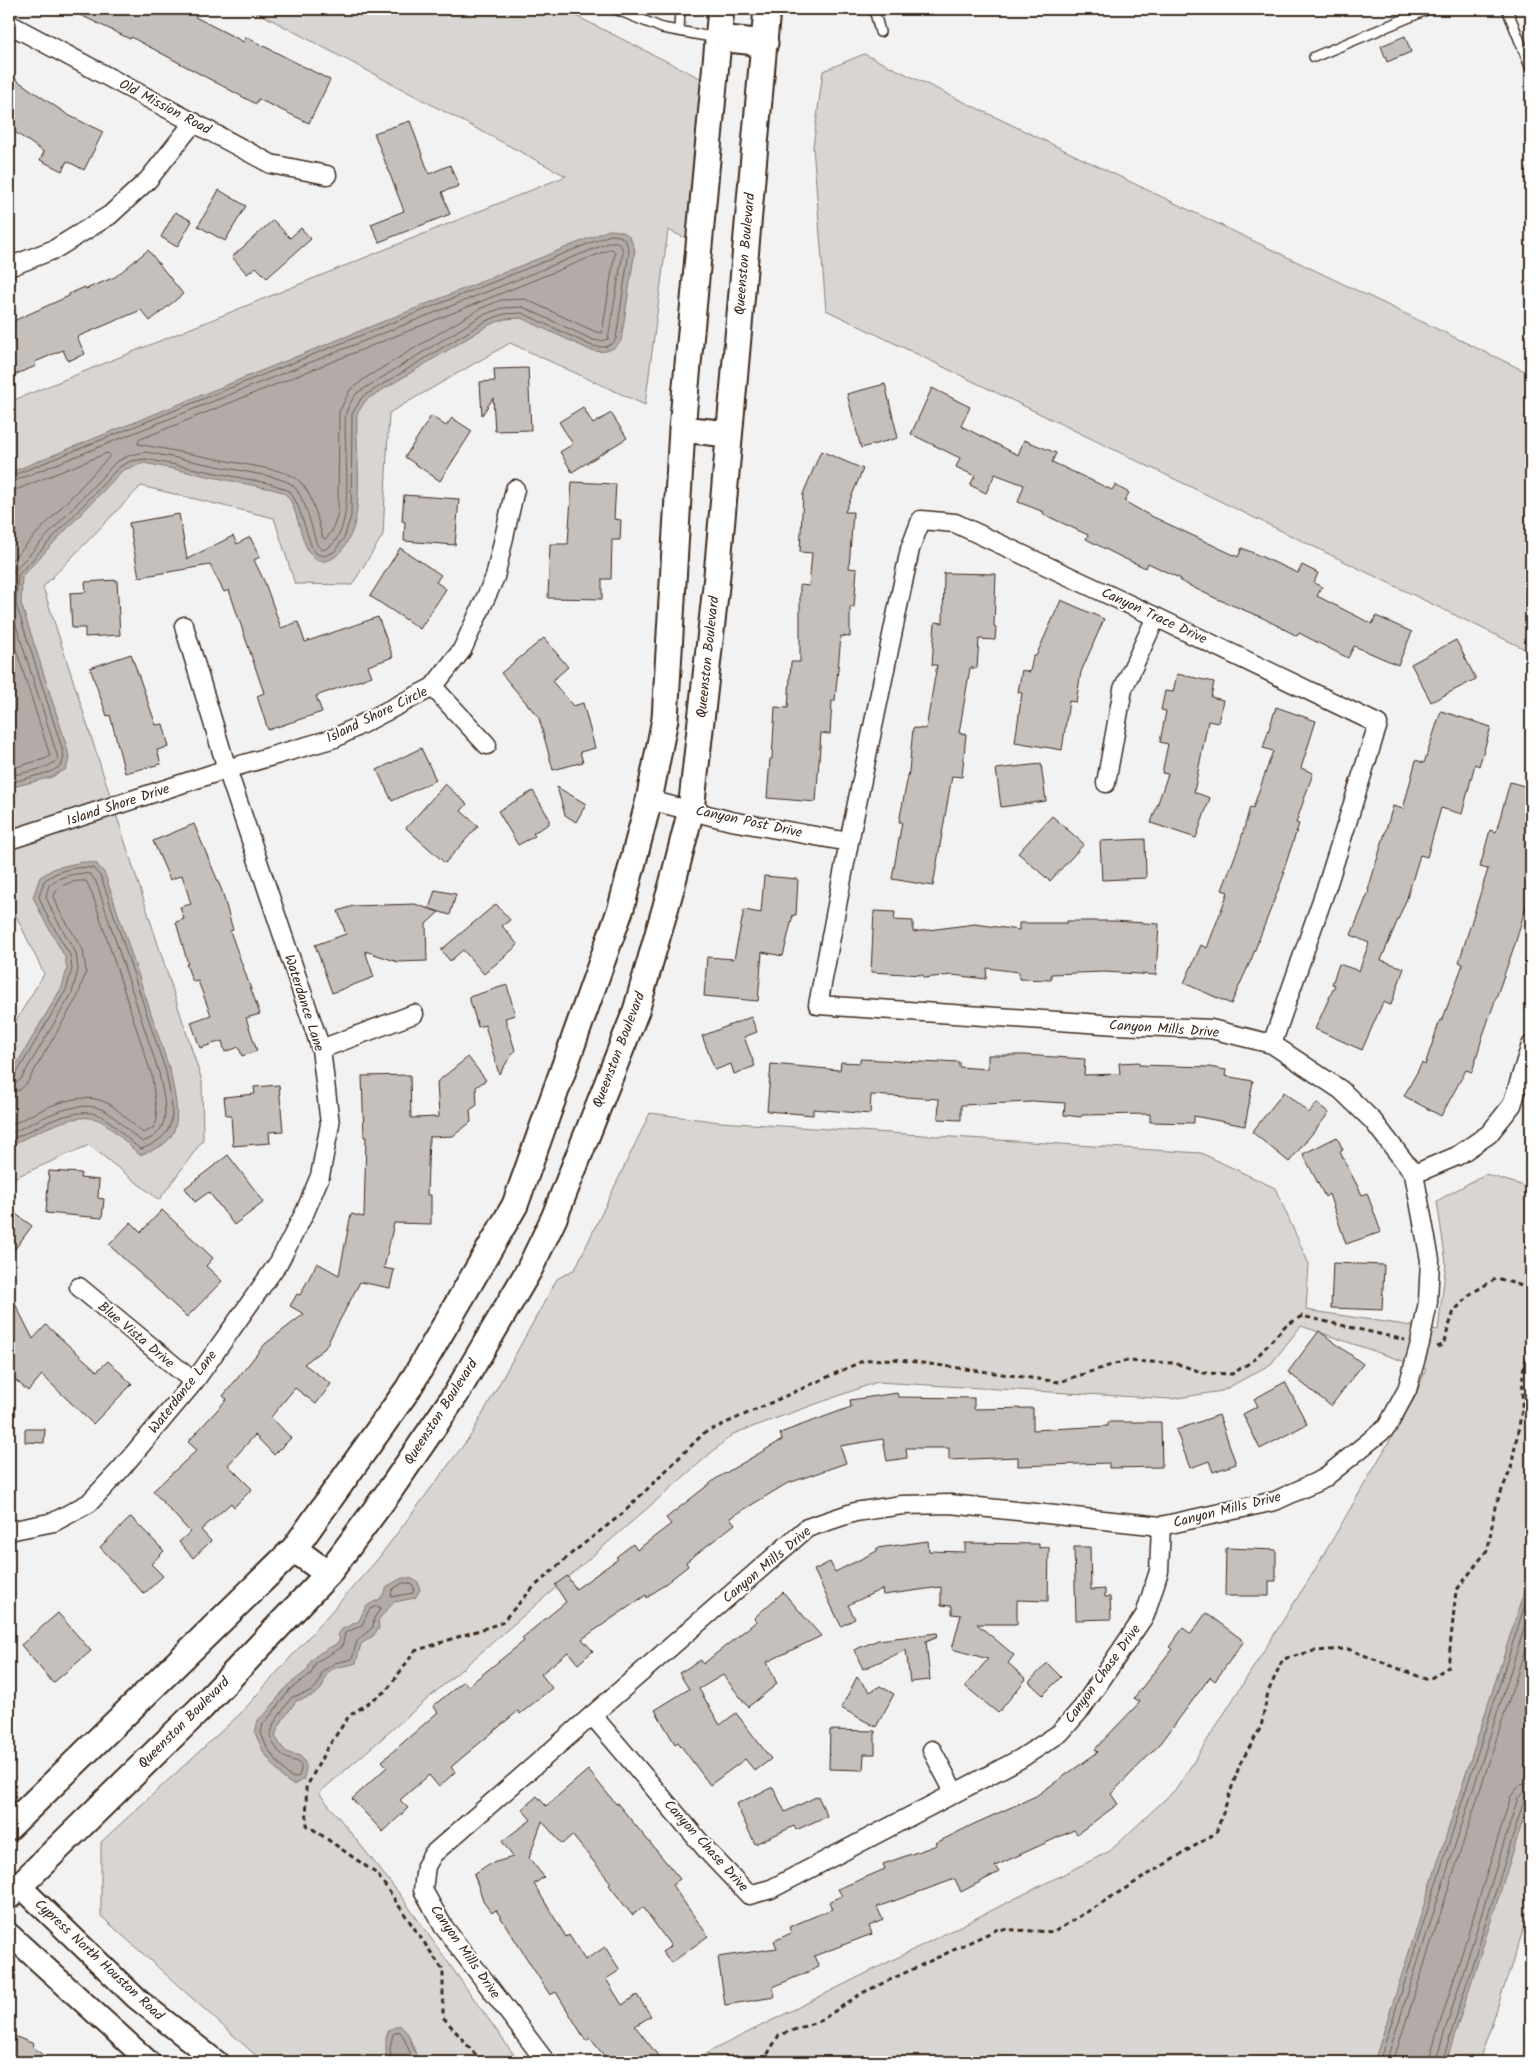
<svg xmlns="http://www.w3.org/2000/svg" width="1540" height="2071" viewBox="0 0 1540 2071" font-family="Kalam,sans-serif">
	<style>
		.green { fill: #d8d5d2; stroke: #8a8078 }
		.water { fill: #b2aba7; stroke: #827770 }
		.lines { fill: none; stroke-linecap: round; stroke-linejoin: round }
		.shore { stroke: #6b5e55; stroke-width: 1 }
		.building { fill: #c6c0bd; stroke: #3b2a1e }
		.service-casing { stroke: #3b2a1e; stroke-width: 12 }
		.minor-casing { stroke: #3b2a1e; stroke-width: 21 }
		.tertiary-casing { stroke: #3b2a1e; stroke-width: 25 }
		.secondary-casing { stroke: #3b2a1e; stroke-width: 29 }
		.path { stroke: #3b2a1e; stroke-width: 3; stroke-dasharray: 5 4; stroke-linecap: butt }
		.service { stroke: #fff; stroke-width: 9 }
		.minor { stroke: #fff; stroke-width: 18 }
		.tertiary { stroke: #fff; stroke-width: 21 }
		.secondary { stroke: #fff; stroke-width: 25 }
		.labels { text-anchor: middle; dominant-baseline: central; stroke-width: 4; stroke-linejoin: round; paint-order: stroke }
		.street-label { font-size: 14px; fill: #3b2a1e; stroke: #fff }
	</style>
	<rect width="100%" height="100%" fill="#f3f2f2"/>
	<filter id="ink" filterUnits="userSpaceOnUse"><feTurbulence type="fractalNoise" baseFrequency=".02" numOctaves="2"/><feDisplacementMap in="SourceGraphic" scale="10" xChannelSelector="R" yChannelSelector="G"/><feConvolveMatrix kernelMatrix="1 2 1 2 8 2 1 2 1" color-interpolation-filters="sRGB"/></filter>
	<g filter="url(#ink)">
		<!-- green -->
		<path class="green" d="M251 9H562L706 81 692 241 668 230 645 405 510 343 389 413 383 535 352 585 295 584 274 518 141 486 43 587 202 1081 203 1140 159 1200 89 1145 9 1180V1032L44 974 9 901V402L566 176Z
			M864 54 1531 374V652L826 310 813 147 823 71Z
			M650 1113 720 1122 1201 1153 1275 1188 1309 1264 1306 1310 1438 1330 1446 1263 1437 1201 1485 1174 1531 1188V1907L1479 2062H700L705 2054 1110 1851 1177 1788 1313 1573 1415 1397 1426 1369 1301 1326 1271 1364 1222 1391 1171 1399 877 1382 733 1434 319 1793 398 1892 519 2062H263L101 1916V1842L240 1714 377 1560 471 1435 557 1279 575 1269Z"/>
		<!-- water -->
		<path class="water" d="M609 230C627 231 629 233 635 250L621 341C612 352 603 353 590 350L521 318 505 319 489 325 366 400 357 414C355 449 366 512 347 542 342 551 336 559 325 561 300 566 301 506 285 494 282 491 275 490 271 489L144 463 123 470 22 576 21 603 67 747 69 759 66 769 52 777 9 788V473Z
			M82 862 96 863 105 874 170 1071C174 1093 185 1127 165 1143 158 1149 148 1152 140 1155 127 1144 115 1130 101 1121 77 1108 31 1136 9 1146V1077L62 987 67 969 65 957 43 918 33 897 40 877 55 868Z
			M1531 1570V1795L1446 2062H1374Z
			M402 1578H410L418 1582 420 1590 415 1598 394 1602 378 1620 379 1628 373 1636 361 1644 356 1663C347 1667 333 1665 327 1674 324 1677 324 1683 323 1686 318 1696 305 1698 296 1701 288 1713 279 1723 275 1736 282 1747 285 1755 299 1755 308 1764 307 1769 303 1780L293 1785 283 1778 263 1751 255 1733 258 1720 267 1712 287 1686 308 1670C309 1655 327 1650 338 1643L340 1639 338 1635 342 1629 359 1621 366 1606 380 1599 388 1586Z
			M400 2025 408 2034 419 2062H386V2038L389 2030Z"/>
		<g class="lines">
			<!-- shore -->
			<path class="shore" d="M612 249 615 252 602 333 596 332 525 299 501 300 479 309 367 377 350 390 339 412 338 513 332 531 326 539 323 538C317 520 313 491 297 479 291 474 282 472 275 470L138 444 139 440Z
				M9 477 610 235C623 235 626 239 629 251L616 339C610 348 601 348 592 346L522 313 504 314 486 321 362 397 352 414 351 516 344 538 334 552 324 556 317 554 312 548 298 506 290 491 272 484 145 459 131 461 119 467 18 575 16 604 62 748 64 758 61 766 50 772 9 783
				M9 483 611 242C619 241 621 244 623 252L608 339 601 341 593 340 523 307 502 308 483 315 357 393C353 398 348 406 346 413 341 443 361 540 322 550L317 545C312 530 305 494 291 484 286 481 279 479 273 477L146 452 130 455 116 462 12 573 9 591 10 606 58 758C53 769 20 773 9 776
				M9 491 18 489 107 453 110 455 109 457 9 563
				M9 627 50 756 45 759 9 769
				M9 1078 15 1076 66 990 72 969 70 955 47 916 39 897 44 881C57 870 76 866 93 868L101 877 105 888 166 1072C172 1107 183 1134 141 1149 127 1141 117 1125 103 1117 77 1102 33 1130 9 1141
				M9 1085 16 1083 21 1079 72 993 78 970 76 953 53 913 46 897 49 885C60 876 76 872 90 874L95 880 99 890 159 1073C164 1100 175 1132 142 1142 130 1133 119 1120 107 1112 79 1094 34 1123 9 1134
				M9 1092 20 1090 27 1083 78 996 86 971 83 950 59 910 54 896C57 884 75 880 86 881L92 893 152 1076 157 1120 153 1128 143 1133C132 1124 122 1113 111 1105 79 1085 37 1113 9 1126
				M403 1583H409L413 1585 414 1589 413 1593 391 1597 392 1590Z
				M377 1606 381 1608 374 1618 373 1627 357 1641 352 1659 335 1663 323 1671 317 1686 310 1692 292 1697 274 1723 270 1737C274 1745 278 1752 285 1757 294 1764 306 1757 299 1776L293 1778 287 1774 267 1748 261 1733 263 1724 271 1715 290 1689 311 1674 316 1662 342 1647 345 1633 362 1625 369 1610Z
				M391 2062 390 2048 393 2034 399 2031 403 2036 414 2062
				M1379 2062 1531 1586
				M1386 2062 1531 1607
				M1393 2062 1531 1631
				M1428 2062 1511 1796 1520 1785 1531 1783
				M1435 2062 1518 1798 1524 1792 1531 1790
				M1442 2062 1524 1801 1527 1797H1531"/>
		</g>
		<!-- building -->
		<path class="building" d="M68 9H199L195 17 244 42 246 37 330 80 309 123 258 99 256 104 131 37 130 39Z
			M1405 36 1411 52 1387 62 1381 46Z
			M9 75 68 115 103 132 84 170 67 161 62 171 40 160 44 152 9 128Z
			M410 121 429 174 450 165 459 186 442 192 450 214 379 242 371 224 404 211 374 133Z
			M219 190 246 206 225 241 198 226Z
			M175 212 192 221 177 247 161 237Z
			M273 220 290 238 301 228 311 239 267 278 256 267 247 274 232 257Z
			M148 250 183 294 150 321 141 310 77 337 85 354 68 361 63 350 35 362 36 366 9 377V323L69 296V294L85 287 86 289 115 277Z
			M528 368 531 430 495 431 493 398 482 415 480 382 495 381 494 369Z
			M885 384 898 438 861 448 847 394Z
			M932 388 970 407 961 426 1018 455 1024 440 1056 453 1052 462 1112 490 1115 485 1129 493 1124 501 1145 513 1238 557 1242 548 1298 573 1302 565 1318 573 1314 583 1322 587 1317 596 1372 624 1376 616 1412 632 1398 665 1354 646 1348 658 1299 633 1297 636 1263 618 1215 598 1180 581 1181 579 1148 563 1146 568 1121 557 1086 539 1088 535 1043 514 1044 512 1018 502 1024 485 995 474 986 493 970 485 975 476 956 467 960 458 911 434Z
			M583 407 593 424 611 413 627 438 572 472 560 452 573 444 559 422Z
			M431 416 446 426 452 418 472 431 440 481 405 457Z
			M821 451 863 469 845 512H853L849 568 857 569 854 607H850V637L841 636 835 701H832L830 734 821 733 816 802 767 798 770 759H772L775 707 788 708 791 662H800V585L809 586 812 553 800 552 803 494Z
			M572 482 616 484 614 519 621 520 620 540H612L611 579H602V599L548 598 550 544H568Z
			M404 495 459 499 455 545 404 541 405 522 402 521Z
			M179 514 187 559 233 536 237 544 250 537 260 557 254 560 265 583 281 628 298 622 305 642 378 617 393 657 368 666 372 676 316 696 322 712 268 730 257 696 264 693 229 590 224 592 210 565 139 577 129 523Z
			M400 548 441 575 436 582 446 589 420 629 370 596Z
			M944 573 996 574 994 626 996 627 995 640 979 639 977 668H970L959 733 966 734 962 777 952 776 933 886 892 879 902 822H899L909 771 913 728 926 729 937 665H932L935 622 943 623Z
			M117 580 120 635 85 637V628H72L70 593 86 592 85 582Z
			M1061 600 1104 619 1081 672 1076 702 1069 701 1062 750 1015 742 1022 693 1018 692 1022 670 1030 672 1033 656H1036Z
			M544 638 568 667 552 681 573 706 583 703 595 748 580 752 583 762 553 770 539 718 501 673Z
			M1456 640 1476 679 1431 702 1411 664Z
			M131 654 156 725 163 724 169 747 157 750 161 764 125 773 110 715 107 716 90 668Z
			M1177 674 1214 682 1211 697 1223 700 1218 723 1208 721 1194 792 1210 798 1196 838 1151 823 1168 774 1162 773 1168 744 1160 742 1166 711 1161 710 1165 691 1173 692Z
			M1276 707 1316 721 1301 768 1313 773 1296 823 1299 824 1283 872H1285L1251 960 1231 1004 1184 983 1201 945 1207 948 1228 892 1222 890 1240 843 1250 807 1253 808 1273 751 1263 748Z
			M1441 711 1491 727 1479 766 1475 764 1462 814 1441 808 1427 857 1420 855 1407 898 1381 960 1404 968 1391 1005 1383 1002 1362 1050 1315 1029 1335 985 1332 984 1339 964 1359 971 1369 943 1351 935 1369 891 1368 890 1393 806 1403 809 1416 760 1424 763Z
			M421 748 436 780 392 801 377 770Z
			M1041 764 1046 801 1001 807 996 769Z
			M1510 782 1531 788V877L1527 891 1530 892 1516 941 1483 1035 1472 1072 1466 1070 1441 1116 1404 1096 1422 1063 1425 1065 1440 1020 1442 1021 1463 964 1459 962 1488 869 1480 867 1490 830 1496 832Z
			M445 784 467 804 461 811 478 826 445 863 406 828Z
			M557 787 586 804 576 822 565 815Z
			M533 791 549 818V824L533 833 535 836 518 845 498 811Z
			M1052 816 1084 844 1050 881 1018 853Z
			M194 824 222 891 233 930 230 931 260 1014 246 1018 257 1051 242 1056 239 1047 225 1052 222 1041 200 1048 191 1022 211 1015 198 981 193 982 186 964H188L176 922 184 919 180 907 191 904 182 875 170 880 153 841Z
			M1145 839 1146 878 1102 880 1100 841Z
			M764 876 798 879 796 915H793L783 956 762 952 758 1001 704 996 707 957 734 959 744 910 761 913Z
			M435 890 456 894 450 915 430 909 439 912 426 924 427 961 398 962 365 951 374 977 332 993 315 945 346 934 338 911 353 906 415 904 429 909Z
			M496 904 510 920 502 926 518 945 484 974 463 950 450 961 441 950Z
			M874 911 895 912 894 920 913 921V932L975 924 1019 930V923H1067V921H1114L1159 924 1156 975 1104 972 1051 974V980L1019 979V972L987 968 986 979 952 975 924 978 923 975 871 972Z
			M507 985 515 1015 505 1018 515 1050 499 1074 485 1025 478 1027 469 997Z
			M751 1017 757 1032 744 1037 755 1066 734 1074 731 1064 715 1070 702 1036Z
			M988 1055H1024L1085 1059 1084 1075 1120 1074 1119 1063 1139 1062V1065L1209 1067 1226 1070 1225 1076 1253 1081 1245 1126 1194 1116V1123L1150 1122V1114L1082 1115 1081 1117 1064 1115 1065 1103 1032 1101V1102L961 1105V1120L938 1119 939 1099 871 1095 870 1114 813 1109V1115L767 1111 771 1064 840 1070 841 1062 860 1063V1059L940 1063V1061L959 1062V1067L988 1069Z
			M468 1057 486 1080 476 1087 477 1105 470 1110 471 1122 453 1136 429 1137 427 1195H431V1224L394 1223 384 1268 394 1270 390 1288 360 1282 325 1348 304 1364 331 1384 316 1404 295 1388 271 1417 291 1438 274 1455 255 1435 228 1465 252 1489 234 1507 231 1503 201 1530 211 1541 193 1558 179 1542 190 1532 153 1491 197 1450 188 1442 227 1399 223 1396 265 1344 304 1314 290 1306 297 1294 300 1295 317 1263 339 1275 351 1214 364 1217 366 1137H364L362 1076 410 1075 411 1118 439 1117 437 1082Z
			M279 1085 283 1131 269 1132 270 1143 233 1146 231 1115H226L224 1097 255 1094 254 1087Z
			M1284 1092 1309 1113 1317 1103 1329 1113 1289 1162 1252 1132Z
			M1337 1137 1343 1150 1340 1152 1362 1195 1367 1193 1381 1232 1346 1244 1329 1194 1325 1197 1303 1154Z
			M228 1155 264 1202 234 1225 209 1192 195 1202 185 1188Z
			M49 1171 81 1173 80 1178 99 1180 98 1198 104 1199 102 1218 46 1213Z
			M9 1209 32 1226 9 1257Z
			M162 1210 213 1258 206 1266 222 1281 187 1317 109 1245 131 1222 141 1232Z
			M1333 1263 1384 1265 1382 1310 1331 1308Z
			M9 1292 33 1339 46 1325 97 1371 108 1361 132 1384 93 1424 42 1375 28 1391 9 1374Z
			M1319 1331 1363 1364 1331 1406 1288 1372Z
			M1285 1382 1307 1424 1260 1449 1243 1414 1258 1406 1254 1399Z
			M897 1393 898 1397 974 1398V1409L1033 1408V1430L1108 1426V1422H1161L1162 1467 1109 1468V1463L1018 1466V1457L949 1460V1448H906L907 1458 887 1461 883 1439 840 1446 846 1463 786 1484 730 1518 735 1524 686 1562 688 1566 647 1598 646 1595 582 1639 593 1651 578 1664 568 1652 541 1674 552 1688 520 1714 518 1711 451 1767 455 1772 439 1787 429 1775 400 1800 408 1808 383 1832 352 1799 387 1767 382 1761 438 1712 433 1706 464 1681 468 1686 524 1641 522 1638 566 1602 555 1585 567 1576 576 1589 618 1559 616 1557 633 1544 637 1550 671 1524 666 1518 717 1478 782 1440 780 1433 851 1407 850 1400Z
			M1219 1415 1236 1464 1213 1472 1209 1461 1190 1468 1176 1430Z
			M25 1429H45L44 1443 25 1442Z
			M131 1517 164 1551 151 1564 163 1576 144 1594 100 1547Z
			M928 1541 929 1551 965 1552V1543L1039 1544V1548L1049 1547 1048 1601 1017 1600V1624H977L1014 1655 1008 1663 1026 1679 998 1713 965 1686 988 1659 952 1649 961 1615 952 1614V1606L941 1605V1587L883 1595 882 1589 848 1605 855 1619 841 1626 814 1570 830 1562 835 1572 877 1551V1548Z
			M1074 1547H1090L1091 1590 1105 1589V1597H1110L1111 1619 1076 1620Z
			M1226 1548 1276 1550V1581H1269V1596H1225Z
			M783 1592 821 1636 767 1662 777 1684 748 1707 723 1675 699 1689 720 1725 736 1713 771 1759 755 1771 745 1759 710 1785 678 1742 675 1744 655 1710 689 1689 679 1673 701 1660 703 1664 757 1621 754 1618Z
			M58 1613 91 1651 53 1683 21 1645Z
			M1206 1613 1244 1641 1215 1681 1210 1677 1161 1743 1111 1794 1118 1804 1077 1834 1074 1830 995 1866 999 1872 961 1892 955 1879 877 1907 883 1920 869 1926 872 1934 814 1956 819 1967 773 1987 775 1997 725 2005 718 1957 777 1948 774 1941 791 1933 789 1927 832 1909 829 1902 842 1896 838 1889 885 1869 883 1864 937 1845 936 1843 974 1824 1036 1796 1098 1752 1095 1749 1140 1702 1134 1698 1172 1649 1169 1647 1183 1628 1191 1634Z
			M937 1633 938 1636 926 1641 930 1680 910 1682 906 1650 863 1669 854 1650 878 1640Z
			M1047 1663 1061 1677 1043 1695 1029 1682Z
			M857 1677 870 1692 880 1686 894 1694 876 1727 841 1708Z
			M830 1730 875 1731V1754H864L863 1770 829 1769Z
			M588 1770 616 1804 617 1803 680 1879 672 1885 708 1936 671 1963 662 1952 671 1946 643 1907 632 1915 609 1885 611 1883 572 1835 562 1844 542 1821 529 1858 544 1877 534 1884 566 1937 569 1935 585 1960 605 1947 620 1970 606 1979 622 2005 637 1995 651 2016 635 2026 663 2062H609L590 2038 586 2041 556 1992 550 1995 496 1910 492 1913 484 1903 474 1874 489 1864 513 1857 502 1841 531 1820 522 1809 537 1796 546 1806Z
			M773 1787 785 1812 818 1796 827 1816 796 1830 794 1826 755 1844 736 1804Z
			M9 2034 34 2044 33 2047 51 2062H9Z"/>
		<g class="lines">
			<!-- service casing -->
			<g class="service-casing">
				<path id="service" d="M615 9 662 28 717 38
					M874 9 880 32
					M1507 9 1531 69
					M679 30 680 9
					M1314 57 1429 9"/>
			</g>
			<!-- minor casing -->
			<g class="minor-casing">
				<path id="minor" d="M9 24 271 164 327 175
					M9 267 55 249 110 215 148 180 194 122
					M433 687 487 745
					M1106 783 1123 689 1156 617
					M649 800 731 821 849 842
					M9 840 227 769 335 738 433 687 462 650 495 577 515 489
					M321 1049 414 1014
					M1414 1174 1457 1156 1489 1134 1512 1105 1531 1045
					M79 1287 194 1382
					M9 1531 54 1522 89 1503 120 1470 194 1382 279 1262 305 1212 320 1176 330 1124 321 1049 227 769 184 626
					M592 1715 710 1854 749 1895 771 1889 1020 1759 1060 1733 1082 1708 1145 1615 1159 1571 1161 1526
					M932 1750 954 1792
					M546 2062 443 1926 423 1890 426 1866 433 1854 807 1528 855 1512 902 1505 950 1504 1161 1526 1275 1501 1323 1479 1387 1427 1407 1390 1420 1343 1428 1302 1430 1260 1414 1174 1373 1121 1341 1090 1272 1044 1211 1029 1117 1025 818 1005 849 842 910 549 921 520 955 523 1156 617 1378 724 1328 883 1272 1044"/>
			</g>
			<!-- tertiary casing -->
			<g class="tertiary-casing">
				<path id="tertiary" d="M20 1886 136 1998 217 2062
					M9 1934 149 2062"/>
			</g>
			<!-- secondary casing -->
			<g class="secondary-casing">
				<path id="secondary" d="M719 38 765 43
					M682 429 728 434
					M294 1549 328 1574
					M9 1827 294 1549 408 1389 515 1205 621 908 649 800 665 719 682 429 721 9
					M9 1896 201 1708 328 1574 388 1493 456 1394 529 1270 554 1218 636 1011 672 885 691 810 716 586 767 9"/>
			</g>
			<!-- path -->
			<path class="path" d="M1437 1347 1443 1345 1454 1311 1472 1293 1497 1278 1531 1289
				M482 2062 443 2017V1970L377 1874 307 1825 306 1788 326 1750 349 1716 387 1690 415 1651 501 1623 533 1588 572 1553 622 1514 704 1433 865 1360 894 1359 1059 1382 1124 1361 1175 1363 1204 1373 1232 1374 1254 1360 1285 1326 1302 1316 1405 1340
				M763 2062 779 2035 820 2021 862 1993 998 1929 1054 1932 1216 1833 1240 1764 1261 1727 1268 1692 1283 1659 1314 1651 1348 1649 1428 1680 1448 1667 1456 1591 1488 1549 1495 1507 1511 1468 1522 1410 1523 1371 1531 1341"/>
			<!-- service -->
			<use href="#service" class="service"/>
			<!-- minor -->
			<use href="#minor" class="minor"/>
			<!-- tertiary -->
			<use href="#tertiary" class="tertiary"/>
			<!-- secondary -->
			<use href="#secondary" class="secondary"/>
		</g>
	</g>
	<g class="labels">
		<!-- street labels -->
		<g class="street-label">
			<text transform="translate(165 107) rotate(28)">Old Mission Road</text>
			<text transform="translate(745 254) rotate(-85)">Queenston Boulevard</text>
			<text transform="translate(1154 616) rotate(25)">Canyon Trace Drive</text>
			<text transform="translate(708 657) rotate(-84)">Queenston Boulevard</text>
			<text transform="translate(377 715) rotate(-26)">Island Shore Circle</text>
			<text transform="translate(118 805) rotate(-18)">Island Shore Drive</text>
			<text transform="translate(749 822) rotate(12)">Canyon Post Drive</text>
			<text transform="translate(304 1003) rotate(72)">Waterdance Lane</text>
			<text transform="translate(1164 1029) rotate(4)">Canyon Mills Drive</text>
			<text transform="translate(619 1050) rotate(-69)">Queenston Boulevard</text>
			<text transform="translate(136 1335) rotate(40)">Blue Vista Drive</text>
			<text transform="translate(183 1392) rotate(-52)">Waterdance Lane</text>
			<text transform="translate(441 1412) rotate(-57)">Queenston Boulevard</text>
			<text transform="translate(1227 1510) rotate(-14)">Canyon Mills Drive</text>
			<text transform="translate(767 1565) rotate(-40)">Canyon Mills Drive</text>
			<text transform="translate(1103 1674) rotate(-54)">Canyon Chase Drive</text>
			<text transform="translate(184 1723) rotate(-45)">Queenston Boulevard</text>
			<text transform="translate(706 1846) rotate(48)">Canyon Chase Drive</text>
			<text transform="translate(465 1952) rotate(55)">Canyon Mills Drive</text>
			<text transform="translate(99 1960) rotate(43)">Cypress North Houston Road</text>
		</g>
	</g>
	<!-- margin -->
	<rect width="1540" height="2071" fill="none" stroke="#fff" stroke-width="30"/>
	<rect x="15" y="15" width="1510" height="2041" fill="none" stroke="#3b2a1e" stroke-width="2" filter="url(#ink)"/>
</svg>
